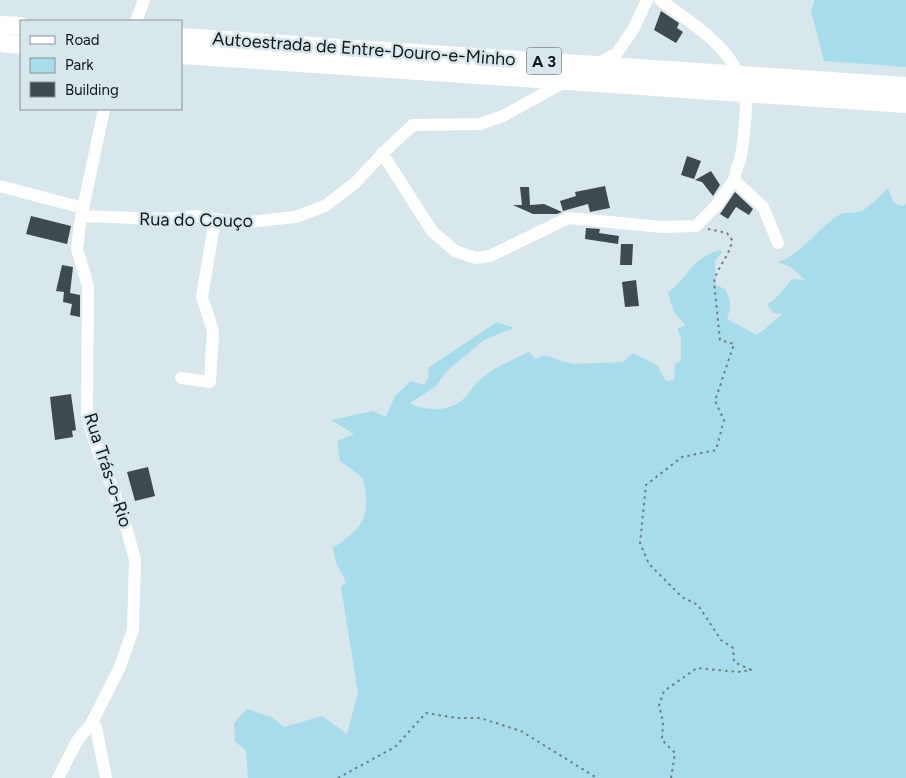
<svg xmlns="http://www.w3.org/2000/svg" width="906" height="778" viewBox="0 0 906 778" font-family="Figtree,sans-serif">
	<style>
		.green { fill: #a7ddeb }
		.building { fill: #3d4a4e }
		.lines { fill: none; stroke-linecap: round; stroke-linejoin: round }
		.path { stroke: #727c7e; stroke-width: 2; stroke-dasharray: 2.5 4; stroke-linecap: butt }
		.minor { stroke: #fff; stroke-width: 12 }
		.highway { stroke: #fff; stroke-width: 18 }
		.labels { text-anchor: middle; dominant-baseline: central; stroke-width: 5; stroke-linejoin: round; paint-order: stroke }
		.shield { fill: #d7e7eb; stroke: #4d5557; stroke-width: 1 }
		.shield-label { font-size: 16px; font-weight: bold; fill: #121718 }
		.street-label { font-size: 18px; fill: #121718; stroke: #d7e7eb }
	</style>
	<rect width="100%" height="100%" fill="#d7e7eb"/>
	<!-- green -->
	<path class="green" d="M815 0H906V67L824 61 811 11Z
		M888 188 894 203 902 206 906 204V778H248L246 750 235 742 234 723 247 709 273 718 284 727 322 716 347 734 358 693 341 587 346 582 336 563 333 548C365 526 371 516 363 478L340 461 337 441 354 434 331 420 373 411 386 417 395 396 411 381 424 385 429 376 428 368 497 322 514 328 484 340 447 371 435 387 410 403C425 411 446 412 461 401 469 395 473 384 482 378 496 366 513 360 529 352L536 359 543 355 573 364 623 362 633 353 657 365 666 381 674 380 675 363 681 361V338L677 329 685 325 674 312 668 293C691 275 688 261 719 250L722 252 715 261 716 285 725 289C731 302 732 304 727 319L757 335 783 314 773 313 767 304C778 299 784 287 793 279L805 280 791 267 778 262C803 254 816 229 839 215 845 211 852 214 858 212 868 210 880 195 888 188Z"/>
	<!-- building -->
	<path class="building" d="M661 11 679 23 677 28 683 32 676 43 654 30Z
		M687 156 701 161 694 179 681 175Z
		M711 171 720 185 713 196 702 182 695 180Z
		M605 186 610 208 590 212 588 204 563 211 560 201 576 196 575 192Z
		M520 187H529L530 205 544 204 562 212 557 214H533L513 205H522Z
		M735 192 753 209 749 215 736 207 728 219 720 214Z
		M31 216 71 226 67 244 26 234Z
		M586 228 600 229 599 233 619 236 618 244 585 239Z
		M621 244H633L632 265H620Z
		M62 265 73 267 70 293 80 295V317L70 315 72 304 63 302 64 292 56 291Z
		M636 280 639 306 625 307 622 282Z
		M71 394 76 430 72 431 73 437 55 440 50 397Z
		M148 467 155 496 135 501 127 472Z"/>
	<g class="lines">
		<!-- path -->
		<path class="path" d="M338 778 395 747 426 713 457 718H480L521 731 597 778
			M671 778 675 753 662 740 663 722 659 705 664 691 697 668 738 672 751 670 734 662 733 648 721 640 698 605 682 597 649 564 640 543 646 485 682 457 716 450 724 420 715 401 734 344 720 340 714 282C717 267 730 256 732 240L727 233 708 229"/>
		<!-- minor -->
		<path class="minor" d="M660 0C704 32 753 60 745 122 744 134 743 148 740 160 738 166 735 171 735 178L737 183 763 207 778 243
			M136 21 144 0
			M382 153 432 231 455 251 476 258 490 256 568 218 662 227 696 226 716 206 735 178
			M0 186 83 208
			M81 216 166 219 195 216 241 223 295 217 325 206 355 183 388 148 413 125 480 124 503 116 617 53 634 28 647 0
			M181 378 210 382 213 331 202 297 215 219
			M91 724 96 727 106 778
			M58 778 77 741 91 724 119 669 133 630 135 559 122 513 95 443 87 415 88 286 77 249 80 223 104 109"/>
		<!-- highway -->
		<path class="highway" d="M0 25 21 26
			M181 37 906 86
			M0 43 21 45
			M181 55 906 104"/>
	</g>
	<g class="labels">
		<!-- shield labels -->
		<rect class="shield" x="526.5" y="47.5" width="35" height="27" rx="4"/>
		<g class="shield-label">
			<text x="544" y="61">A 3</text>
		</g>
		<!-- street labels -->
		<g class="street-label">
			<text transform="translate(364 49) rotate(4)">Autoestrada de Entre-Douro-e-Minho</text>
			<text transform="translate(196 220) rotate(1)">Rua do Couço</text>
			<text transform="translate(108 470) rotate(72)">Rua Trás-o-Rio</text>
		</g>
	</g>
	<!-- legend -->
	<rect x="20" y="20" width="162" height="90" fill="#d7e7eb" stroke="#889497"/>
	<rect x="30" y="36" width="25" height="8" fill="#ffffff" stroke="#889497"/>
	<text x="65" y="45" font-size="15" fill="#121718">Road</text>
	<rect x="30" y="58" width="25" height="15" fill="#a7ddeb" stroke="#889497"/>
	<text x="65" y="70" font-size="15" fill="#121718">Park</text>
	<rect x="30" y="82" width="25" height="15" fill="#3d4a4e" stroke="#889497"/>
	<text x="65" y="95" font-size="15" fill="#121718">Building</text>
</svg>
